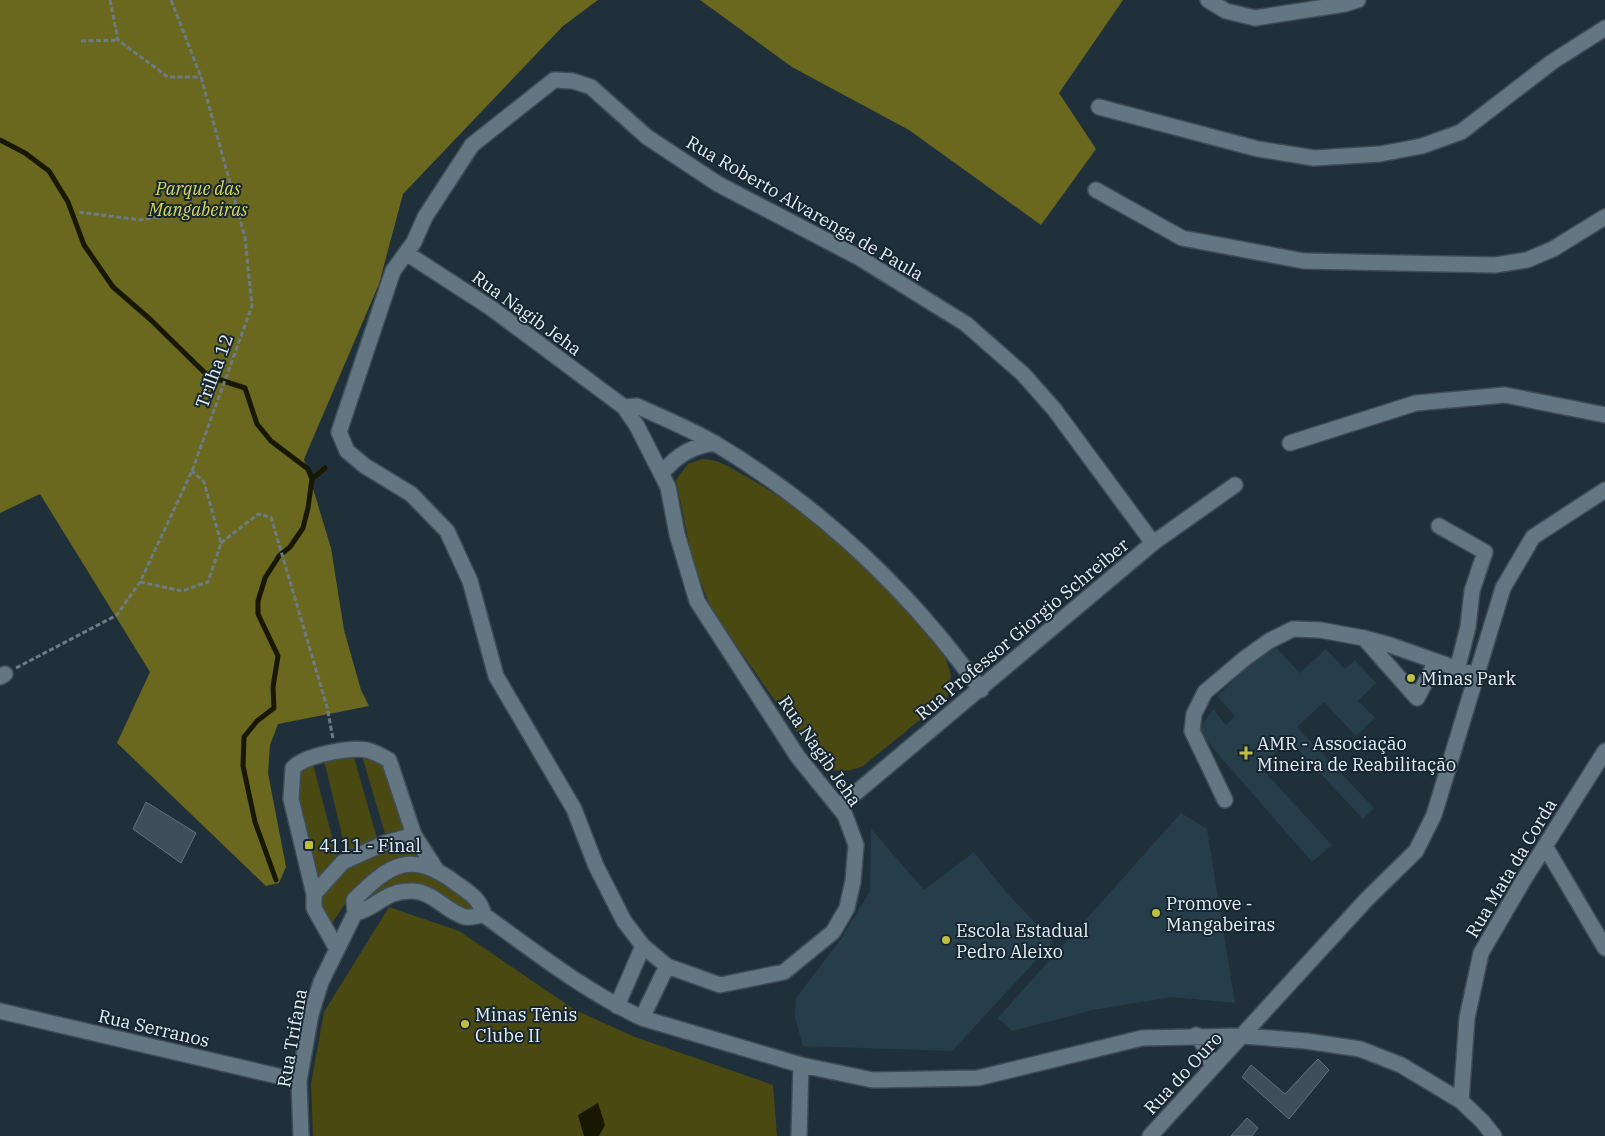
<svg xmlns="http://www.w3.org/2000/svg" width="1605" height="1136" viewBox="0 0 1605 1136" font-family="'IBM Plex Serif',serif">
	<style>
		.built { fill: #263d4a }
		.green { fill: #4a4912 }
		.forest { fill: #69681e }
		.water { fill: #181700 }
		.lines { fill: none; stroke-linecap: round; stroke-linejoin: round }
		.stream { stroke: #181700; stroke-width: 5 }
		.building { fill: #3e4f5a; stroke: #60727e }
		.minor-casing { stroke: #3e4c55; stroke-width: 18 }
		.path { stroke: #6d7b84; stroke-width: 3; stroke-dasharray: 5 2.5; stroke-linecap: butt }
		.minor { stroke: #647682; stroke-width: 15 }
		.poi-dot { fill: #c0be40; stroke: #172630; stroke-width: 2 }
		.labels { text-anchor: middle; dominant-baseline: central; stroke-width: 4; stroke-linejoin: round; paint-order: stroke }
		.park-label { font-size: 18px; font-style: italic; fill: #dad859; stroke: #172630 }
		.street-label { font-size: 18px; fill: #e5eff6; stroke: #172630 }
		.poi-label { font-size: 18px; fill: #e5eff6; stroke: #172630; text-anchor: start }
	</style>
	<rect width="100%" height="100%" fill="#20303b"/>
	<!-- built -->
	<path class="built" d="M1272 643 1300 673 1326 649 1345 669 1355 660 1376 683 1358 701 1375 718 1356 736 1324 702 1297 727 1374 808 1363 819 1289 740 1260 767 1332 845 1312 862 1198 731 1213 709 1226 725 1235 716 1217 696Z
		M1181 813 1207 829 1235 1003 1172 997 1093 1010 1012 1031 998 1018Z
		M871 829 924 890 974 852 1006 892 1053 942 952 1051 803 1046 795 1018 796 998 841 939 870 891Z"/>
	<!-- green -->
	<path class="green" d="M702 459C719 459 732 469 747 477 823 520 893 588 945 657L951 675 947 698 863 766C847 773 832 773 818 762L711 609 693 562 676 480 688 464Z
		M362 756 385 763 408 834 387 840Z
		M354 757 378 842 347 856 324 760Z
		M313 764 338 860 316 885 296 800 301 768Z
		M413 843 424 859 349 898 332 923 322 912 321 895 348 867 372 853Z
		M407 869 442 878 478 911 467 913 426 888 364 906 359 902 377 884Z
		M389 907 459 931 575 1010 635 1037 773 1085 777 1136H313L311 1084 324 1012Z"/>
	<!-- forest -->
	<path class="forest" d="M0 0H598L563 26 403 194 379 284 304 459 331 548 344 630 361 690 369 706 278 724 270 745 268 773 286 867 279 883 266 886 117 743 150 672 40 494 0 513Z
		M700 0H1123L1059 93 1096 149 1041 225 909 130 792 67Z"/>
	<!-- water -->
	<path class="water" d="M598 1103 605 1125 599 1136H584L578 1115Z"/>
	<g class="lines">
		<!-- stream -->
		<path class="stream" d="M0 140 25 153 49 171 68 202 84 245 113 287 151 320 208 376 245 388 257 424 271 441 308 469 312 479 308 508 303 528 290 547 279 556 265 578 258 601V614L278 656 273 687 274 708 257 721 244 737 243 766 255 822 276 880
			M312 479 325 468"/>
	</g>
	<!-- building -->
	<path class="building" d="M146 802 196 833 181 863 133 829Z
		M1318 1059 1329 1070 1289 1119 1242 1077 1251 1065 1285 1094Z
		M1247 1118 1258 1128 1252 1136H1231Z"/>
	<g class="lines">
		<!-- minor casing -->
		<g class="minor-casing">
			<path id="minor" d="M1208 0 1226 11 1255 18 1345 4 1358 0
				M1099 107 1258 149 1314 158 1380 154 1422 146 1461 132 1552 62 1605 28
				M1096 190 1182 238 1304 261 1495 265 1527 260 1553 249 1605 217
				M406 253 491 308 624 407 637 406C663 418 691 429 716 444 821 507 909 590 981 690
				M624 407 637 426 668 487 677 534 697 601 798 757 845 815 856 845 853 881 847 908 833 932 784 972 720 985 667 966 643 946 624 921 596 866 574 809 496 676 470 581 447 531 411 494 365 466 347 451 339 432 393 271 414 242 425 217 472 145 554 80 573 81 591 87 647 137 718 184 858 257 966 324 1023 374 1054 409 1153 543
				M1290 443 1416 403 1505 395 1605 415
				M662 473C677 455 692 446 715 443
				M1439 526 1485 552 1472 591 1468 627 1457 670
				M1364 638 1417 698 1436 662
				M0 677 5 674
				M1225 800 1192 731 1194 714 1205 692 1244 659 1269 641 1293 629 1320 630 1364 638 1390 645 1475 675
				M839 807 1153 543 1235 485
				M1545 846 1605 948
				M314 894 343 862 385 843 414 835
				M355 913C378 908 384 890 413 891 433 892 446 911 465 917 470 918 479 915 484 915
				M337 949 314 908V894L291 799 293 768C305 755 349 747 367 750 375 752 382 756 389 760L414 835 436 869
				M617 1006 643 946
				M0 1011 299 1081
				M642 1018 667 966
				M1196 1035 1203 1044 1213 1067
				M1461 1101 1467 1018 1481 953 1523 881 1605 751
				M301 1136 299 1081 311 1014 321 982 355 913 354 900C390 864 411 849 457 884 470 893 480 899 484 915 535 952 585 991 642 1018L801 1065 873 1080 978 1078 1142 1038 1243 1036 1306 1041 1360 1049 1401 1065 1461 1101 1482 1121 1494 1136
				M799 1136 801 1065
				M1150 1136 1367 899 1416 851 1434 815 1503 588 1533 537 1605 490"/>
		</g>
		<!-- path -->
		<path class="path" d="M110 0 118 40 168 77H201
			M81 41 118 40
			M79 212 140 220 236 204
			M221 543 258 514 271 517 327 707 333 739
			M140 582 182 591 208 582 221 543 204 482 192 471
			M16 668 117 615 140 582 192 471 252 306 245 238 201 77 171 0"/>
		<!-- minor -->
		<use href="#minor" class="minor"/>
	</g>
	<!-- markers -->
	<g class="poi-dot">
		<circle cx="1411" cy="678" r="5"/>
		<path d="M1243.5 745.5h5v5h5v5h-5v5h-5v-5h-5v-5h5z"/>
		<rect x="304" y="840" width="10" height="10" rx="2.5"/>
		<circle cx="1156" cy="913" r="5"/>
		<circle cx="946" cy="940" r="5"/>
		<circle cx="465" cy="1024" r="5"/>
	</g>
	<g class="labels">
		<!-- park labels -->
		<g class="park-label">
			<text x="198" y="188">Parque das<tspan x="198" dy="21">Mangabeiras</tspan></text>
		</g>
		<!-- street labels -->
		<g class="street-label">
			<text transform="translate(805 208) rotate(30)">Rua Roberto Alvarenga de Paula</text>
			<text transform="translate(527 313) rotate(36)">Rua Nagib Jeha</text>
			<text transform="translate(214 371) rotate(-70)">Trilha 12</text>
			<text transform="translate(1022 629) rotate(-40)">Rua Professor Giorgio Schreiber</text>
			<text transform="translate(820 751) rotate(55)">Rua Nagib Jeha</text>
			<text transform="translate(1511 868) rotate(-59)">Rua Mata da Corda</text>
			<text transform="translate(154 1028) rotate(13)">Rua Serranos</text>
			<text transform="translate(292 1038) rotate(-80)">Rua Trifana</text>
			<text transform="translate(1183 1073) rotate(-47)">Rua do Ouro</text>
		</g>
		<!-- poi labels -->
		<g class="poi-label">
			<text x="1421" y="678">Minas Park</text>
			<text x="1257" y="743">AMR - Associação<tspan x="1257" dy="21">Mineira de Reabilitação</tspan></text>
			<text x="319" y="845">4111 - Final</text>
			<text x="1166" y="903">Promove -<tspan x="1166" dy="21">Mangabeiras</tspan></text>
			<text x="956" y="930">Escola Estadual<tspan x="956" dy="21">Pedro Aleixo</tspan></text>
			<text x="475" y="1014">Minas Tênis<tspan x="475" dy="21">Clube II</tspan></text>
		</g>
	</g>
</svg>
